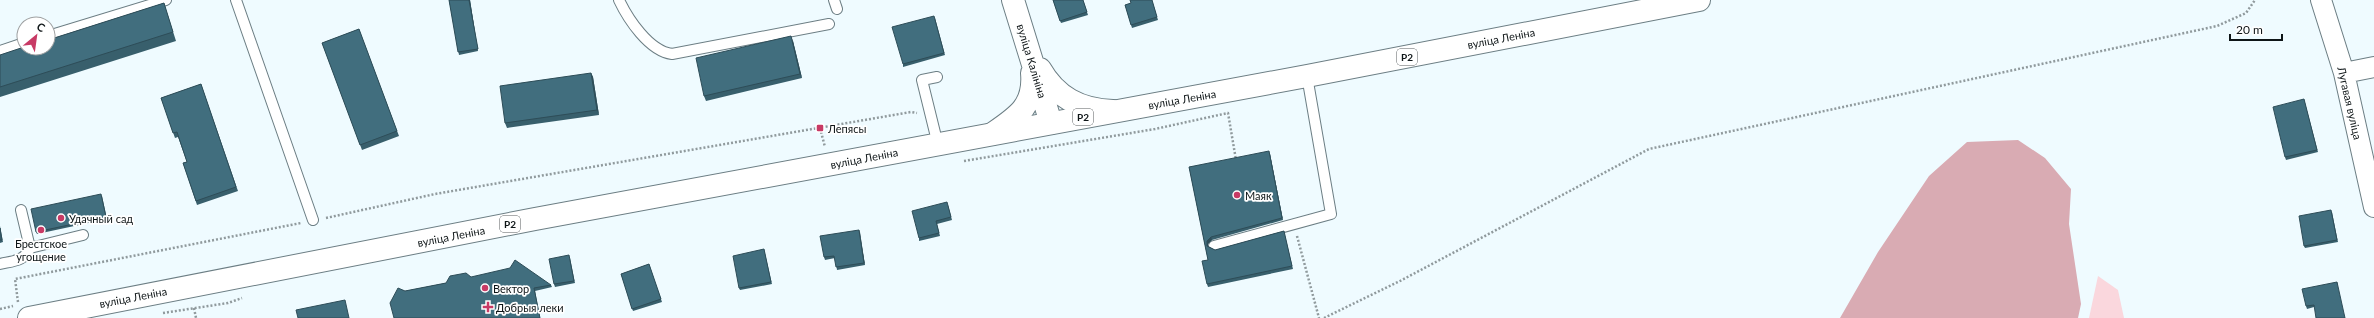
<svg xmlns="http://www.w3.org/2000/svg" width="2374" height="318" viewBox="0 0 2374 318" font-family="Lato,sans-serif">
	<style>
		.green { fill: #fad7dd }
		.water { fill: #d9abb3 }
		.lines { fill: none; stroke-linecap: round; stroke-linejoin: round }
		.service-casing { stroke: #6c7e84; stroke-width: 12 }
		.minor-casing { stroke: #6c7e84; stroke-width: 22 }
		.tertiary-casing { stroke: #6c7e84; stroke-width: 24 }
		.primary-casing { stroke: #6c7e84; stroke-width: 24 }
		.path { stroke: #909a9d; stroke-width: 2.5; stroke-dasharray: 2 2; stroke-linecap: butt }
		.service { stroke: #fff; stroke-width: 10 }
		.minor { stroke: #fff; stroke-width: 20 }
		.tertiary { stroke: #fff; stroke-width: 22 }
		.primary { stroke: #fff; stroke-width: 22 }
		.wall { fill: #385f6c }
		.shaded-wall { fill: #2e4d58 }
		.building { fill: #416e7e; stroke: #2e4d58 }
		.poi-dot { fill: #c83a65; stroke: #fff; stroke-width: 1.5 }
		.labels { text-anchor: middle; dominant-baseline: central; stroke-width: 3.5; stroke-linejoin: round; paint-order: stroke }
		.shield { fill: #fff; stroke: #565b5d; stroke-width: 1 }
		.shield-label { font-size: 10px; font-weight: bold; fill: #0e1517 }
		.street-label { font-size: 11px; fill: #0e1517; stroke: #fff }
		.poi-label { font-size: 11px; fill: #0e1517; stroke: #fff; text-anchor: start }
	</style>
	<rect width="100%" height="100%" fill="#effbff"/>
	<!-- green -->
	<path class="green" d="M2098 276 2118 290 2124 318H2089Z"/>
	<!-- water -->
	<path class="water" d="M2018 140 2045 158 2071 189 2069 224 2081 304 2078 318H1840L1878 252 1929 176 1967 142Z"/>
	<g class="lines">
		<!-- service casing -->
		<g class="service-casing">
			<path id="service" d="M236 0 313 220
				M619 0C628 19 649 51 672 54L829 24
				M834 0 837 9
				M48 36 166 0
				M0 51 24 43
				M937 77 922 80 938 145
				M1214 246 1331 214 1307 76
				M30 248 83 235
				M0 264C13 261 25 261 30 248L21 210"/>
		</g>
		<!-- minor casing -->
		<g class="minor-casing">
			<path id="minor" d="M2321 0 2344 73 2374 207
				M2344 73 2374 67"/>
		</g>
		<!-- tertiary casing -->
		<g class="tertiary-casing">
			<path id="tertiary" d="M1013 0 1051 123
				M1040 69C1056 97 1080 110 1113 111
				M992 134C1017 117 1035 106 1032 73"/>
		</g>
		<!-- primary casing -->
		<g class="primary-casing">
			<path id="primary" d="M29 318 535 219 1307 76 1699 0"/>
		</g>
		<!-- path -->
		<path class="path" d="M820 128 825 147
			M964 161 1155 129 1228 113 1236 160
			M326 218 435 194 911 112 917 113
			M1297 236 1319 318
			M18 302 15 279 301 223
			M194 308 196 318
			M0 309 13 306
			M163 313 228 303 242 298
			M1324 318 1400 281 1649 149 2217 26 2246 13 2255 0"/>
		<!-- service -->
		<use href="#service" class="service"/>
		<!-- minor -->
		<use href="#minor" class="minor"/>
		<!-- tertiary -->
		<use href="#tertiary" class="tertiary"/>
		<!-- primary -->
		<use href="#primary" class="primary"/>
	</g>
	<!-- wall -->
	<path class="wall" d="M449 0H470L478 51 459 55Z
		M1053 0H1083L1088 15 1061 23Z
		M1152 0 1158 20 1132 28 1125 5Z
		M164 3 176 41 0 97V55Z
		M935 18 945 55 903 67V64Z
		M359 29 399 136 362 150 322 43Z
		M793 41 802 78 706 101 704 96Z
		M591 73 593 77 599 115 507 128 505 123Z
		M201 84 238 191 197 205 183 163 187 162 178 137 175 138 161 98Z
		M2304 99 2318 152 2286 160 2285 157Z
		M1270 154 1283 220 1212 240 1208 244V246L1215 250 1284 231 1293 269 1208 287 1207 284 1208 260 1189 167Z
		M102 196 107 219 37 234 36 232Z
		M948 205 952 220 937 224 940 236 919 241V238Z
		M2332 212 2338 242 2305 248 2304 246Z
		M0 226 3 242 0 243Z
		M859 230 865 265 837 270 835 258 825 260 824 257Z
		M764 249 772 284 740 290 739 288Z
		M570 258 575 283 555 287 554 284Z
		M649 264 662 302 633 311 621 274Z
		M2337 282 2338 285 2314 307 2307 309 2306 306Z
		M446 283 551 285 552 287 535 291 540 318H394L405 291Z"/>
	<!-- shaded-wall -->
	<path class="shaded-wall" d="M469 0H470L478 51V49Z
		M791 36 793 41 802 78 800 74Z
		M591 73 593 77 599 115 597 110Z
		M1269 151 1270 154 1283 220 1282 218Z
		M859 230 860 232 865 265 864 263Z
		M1211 237 1212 240 1208 244V248L1207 246V241Z"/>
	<!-- building -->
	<path class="building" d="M449 0H469L478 49 458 52Z
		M1053 0H1083L1087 12 1060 21Z
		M1130 0H1152L1157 17 1131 25 1125 5 1131 3Z
		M164 3 173 32 0 87V55L24 47V48H48V40Z
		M934 16 944 53 903 64 892 27Z
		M359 29 397 131 360 145 322 43Z
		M791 36 800 74 704 96 696 58Z
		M591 73 597 110 505 123 500 86Z
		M201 84 236 187 196 201 183 163 187 162 177 132 173 133 161 98Z
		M2304 99 2317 150 2285 157 2273 107Z
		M1269 151 1282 218 1211 237 1207 241V246L1215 250 1284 231 1292 266 1207 284 1202 261 1208 260 1189 167Z
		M101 194 106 217 36 232 31 209Z
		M947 202 951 217 936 221 939 233 919 238 912 211Z
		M2331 210 2337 240 2304 246 2299 216Z
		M0 228 2 240H0Z
		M859 230 864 263 836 267 834 256 824 257 820 236Z
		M764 249 771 282 739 288 733 256Z
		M569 255 574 281 554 284 549 259Z
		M515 260 551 285 534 288 540 318H394L390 303 398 288 405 291 446 283 450 276 466 273 471 277 510 268Z
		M649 264 661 299 632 309 621 274Z
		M2337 282 2345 318H2316L2314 305 2306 306 2302 289Z
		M345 300 349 318H298L296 310Z"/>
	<!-- markers -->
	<g class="poi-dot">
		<rect x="816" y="124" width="8" height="8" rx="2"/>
		<circle cx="1237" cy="195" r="4"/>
		<circle cx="61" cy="218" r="4"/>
		<circle cx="41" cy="230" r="4"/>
		<circle cx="485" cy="288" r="4"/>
		<path d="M486 301h4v4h4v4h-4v4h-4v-4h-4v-4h4z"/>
	</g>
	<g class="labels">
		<!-- shield labels -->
		<g class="shield">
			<rect x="1397" y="49" width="20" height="16" rx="3"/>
			<rect x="1073" y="109" width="20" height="16" rx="3"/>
			<rect x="500" y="216" width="20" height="16" rx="3"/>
		</g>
		<g class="shield-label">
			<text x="1407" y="57">Р2</text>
			<text x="1083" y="117">Р2</text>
			<text x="510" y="224">Р2</text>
		</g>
		<!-- street labels -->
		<g class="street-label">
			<text transform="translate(1501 38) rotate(-11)">вуліца Леніна</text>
			<text transform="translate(1032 61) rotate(73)">вуліца Калініна</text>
			<text transform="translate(1182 99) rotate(-10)">вуліца Леніна</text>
			<text transform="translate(2350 103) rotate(77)">Лугавая вуліца</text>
			<text transform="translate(864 158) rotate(-11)">вуліца Леніна</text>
			<text transform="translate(451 236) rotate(-11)">вуліца Леніна</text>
			<text transform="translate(133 297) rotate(-11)">вуліца Леніна</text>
		</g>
		<!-- poi labels -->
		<g class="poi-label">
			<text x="828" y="128">Лепясы</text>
			<text x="1245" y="195">Маяк</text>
			<text x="69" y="218">Удачный сад</text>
			<text x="41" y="243" text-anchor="middle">Брестское<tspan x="41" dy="13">угощение</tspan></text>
			<text x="493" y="288">Вектор</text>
			<text x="496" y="307">Добрыя леки</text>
		</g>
	</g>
	<!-- north arrow -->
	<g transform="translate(36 36) rotate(29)"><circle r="19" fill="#ffffff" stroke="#9fa1a2"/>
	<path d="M0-3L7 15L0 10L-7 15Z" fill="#c83a65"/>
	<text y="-6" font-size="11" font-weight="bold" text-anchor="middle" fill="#0e1517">С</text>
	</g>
	<!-- scale -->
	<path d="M2230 34v6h52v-6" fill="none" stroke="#0e1517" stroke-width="2"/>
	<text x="2236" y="34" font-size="12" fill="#0e1517" stroke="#ffffff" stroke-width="3" paint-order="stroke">20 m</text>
</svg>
